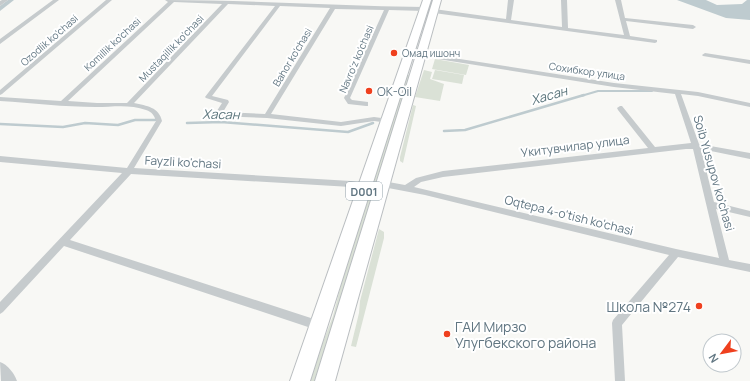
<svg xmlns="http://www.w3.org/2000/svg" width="750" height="381" viewBox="0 0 750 381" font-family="Manrope,sans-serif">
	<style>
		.green { fill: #dae1d6 }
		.water { fill: #becbcf }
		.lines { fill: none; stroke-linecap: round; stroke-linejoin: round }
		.stream-far1 { stroke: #becbcf; stroke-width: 2 }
		.stream { stroke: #becbcf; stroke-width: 2.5 }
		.canal { fill: #becbcf; fill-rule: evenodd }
		.trunk-casing { stroke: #babec1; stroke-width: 2 }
		.minor { fill: #c6cbcd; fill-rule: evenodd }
		.tertiary { fill: #c6cbcd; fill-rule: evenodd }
		.trunk { fill: #fff; fill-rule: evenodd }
		.poi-dot { fill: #ef401e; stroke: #fff; stroke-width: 1.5 }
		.labels { text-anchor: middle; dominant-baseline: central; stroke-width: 4; stroke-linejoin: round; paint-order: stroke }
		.far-street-label { font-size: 10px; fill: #617682; stroke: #fff }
		.far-poi-label { font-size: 10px; fill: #617682; stroke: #fff; text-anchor: start }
		.shield { fill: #fff; stroke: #909fa8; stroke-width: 1 }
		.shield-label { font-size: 11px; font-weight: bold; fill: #617682 }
		.poi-label { font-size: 12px; fill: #617682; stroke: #fff; text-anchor: start }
		.street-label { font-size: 12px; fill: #617682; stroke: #fff }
		.water-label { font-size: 13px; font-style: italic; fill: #5c767d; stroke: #fff }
		.near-poi-label { font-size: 14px; fill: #617682; stroke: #fff; text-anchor: end }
	</style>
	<rect width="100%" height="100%" fill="#f8f8f5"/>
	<!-- green -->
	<path class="green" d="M435 59 469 65 466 75 432 69Z
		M424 70 432 72 430 79 444 84 440 101 415 97Z
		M435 70 464 75 462 84 432 79Z
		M407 75H411L315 381H308L333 316 350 250Z
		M413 105 416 106 403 163 400 161V157Z
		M379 229 384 232V238L356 347 351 346 359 313 360 301Z"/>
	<!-- water -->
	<path class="water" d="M677 0H706L717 5 742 4 747 0H750V20L726 18Z"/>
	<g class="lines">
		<!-- stream-far1 -->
		<path class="stream-far1" d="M581 96 598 91H652"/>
		<!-- stream -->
		<path class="stream" d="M187 123 221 122 348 132 373 123
			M0 124 63 127 85 123 118 125 135 120H155
			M444 131 465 130 584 95"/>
		<!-- canal -->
		<path class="canal" d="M8 0H14L0 11V6Z"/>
		<!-- trunk casing -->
		<g class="trunk-casing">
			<path id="trunk" d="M423 0H431L310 381H290Z
				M433 0H441L335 381H315Z"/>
		</g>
		<!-- minor -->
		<path class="minor" d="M2 0H8L0 6V1Z
			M53 0H59L0 44V39Z
			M106 0H112L2 94 0 95V90Z
			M165 0C252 0 338 6 424 7L427 9 424 11 389 10 350 98 352 100 368 102V106H366L348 104 344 98 384 10 335 9 271 114 341 122 374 117 389 119 390 121 389 123 374 121 341 126 267 118 216 116 215 114 222 103 206 98 205 97 275 6 228 4 134 103C147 106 159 107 162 121L134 168 351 181 369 184 370 186 369 188 366 189 351 187 131 174 70 240 320 321 324 322 325 326 324 330 320 331 64 246 3 312 0 314V302L122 173 0 162V156L127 168 156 121C154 115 152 112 146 110 130 104 112 107 96 107 64 107 32 103 0 101V97L61 101 168 2ZM174 2 222 4 127 103H97L68 101ZM280 6 330 8 265 114 223 112 229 102 228 100 212 96Z
			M508 0H514L511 20 562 27 561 0H567L568 28 624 35 615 0H621L625 18 693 25 696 27 693 29 626 21 630 36 657 40V42L655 43 434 13 431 11 434 9 506 19Z
			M421 53 614 83 698 92 750 103V107L698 96 681 94 699 144 750 153V159L701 149 714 202 750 211V217L716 209 729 260 750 264V272L678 257 622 325 625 381H615L612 323 613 320 669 255 425 195 383 187 379 184 383 181 405 185 416 178 443 171 648 148 618 110 617 108 620 106H622L655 147 691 143 675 94 614 87 419 56 418 55ZM686 149H693L719 258 676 249 414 187 421 182 443 177Z
			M705 53 750 60V64L703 56 702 55Z"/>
		<!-- tertiary -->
		<path class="tertiary" d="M0 362C8 365 14 373 17 381H1Z"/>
		<!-- trunk -->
		<use href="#trunk" class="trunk"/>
	</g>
	<!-- markers -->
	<g class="poi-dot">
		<circle cx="394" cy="53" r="4"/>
		<circle cx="369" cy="91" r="4"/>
		<circle cx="699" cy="306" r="4"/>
		<circle cx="447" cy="334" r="4"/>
	</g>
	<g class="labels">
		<!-- far-street labels -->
		<g class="far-street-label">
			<text transform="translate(49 40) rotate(-41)">Ozodlik ko'chasi</text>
			<text transform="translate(112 44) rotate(-43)">Komillik ko'chasi</text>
			<text transform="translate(171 48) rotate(-46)">Mustaqillik ko'chasi</text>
			<text transform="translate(292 57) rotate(-59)">Bahor ko'chasi</text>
			<text transform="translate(356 59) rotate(-67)">Navro'z ko'chasi</text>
			<text transform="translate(587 71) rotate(8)">Сохибкор улица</text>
		</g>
		<!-- far-poi labels -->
		<g class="far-poi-label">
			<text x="402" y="53">Омад ишонч</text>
		</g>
		<!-- shield labels -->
		<rect class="shield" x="346" y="182" width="36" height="18" rx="3"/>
		<g class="shield-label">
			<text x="364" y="191">D001</text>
		</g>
		<!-- poi labels -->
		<g class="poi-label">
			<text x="377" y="91">OK-Oil</text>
		</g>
		<!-- street labels -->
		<g class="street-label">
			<text transform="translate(575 146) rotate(-7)">Укитувчилар улица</text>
			<text transform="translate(183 162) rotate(3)">Fayzli ko'chasi</text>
			<text transform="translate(714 173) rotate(74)">Soib Yusupov ko'chasi</text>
			<text transform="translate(569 215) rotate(14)">Oqtepa 4-o'tish ko'chasi</text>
		</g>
		<!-- water labels -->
		<g class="water-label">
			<text transform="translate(549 95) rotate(-16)">Хасан</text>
			<text transform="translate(221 114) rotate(1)">Хасан</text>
		</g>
		<!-- near-poi labels -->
		<g class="near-poi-label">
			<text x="691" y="306">Школа №274</text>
			<text x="455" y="326" text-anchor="start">ГАИ Мирзо<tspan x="455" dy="16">Улугбекского района</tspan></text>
		</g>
	</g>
	<!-- north arrow -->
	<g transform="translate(722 353) rotate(238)"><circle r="19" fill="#ffffff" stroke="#c0c8cd"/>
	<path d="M0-3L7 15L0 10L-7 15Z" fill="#ef401e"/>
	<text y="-6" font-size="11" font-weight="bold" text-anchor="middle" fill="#617682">N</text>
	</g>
</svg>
